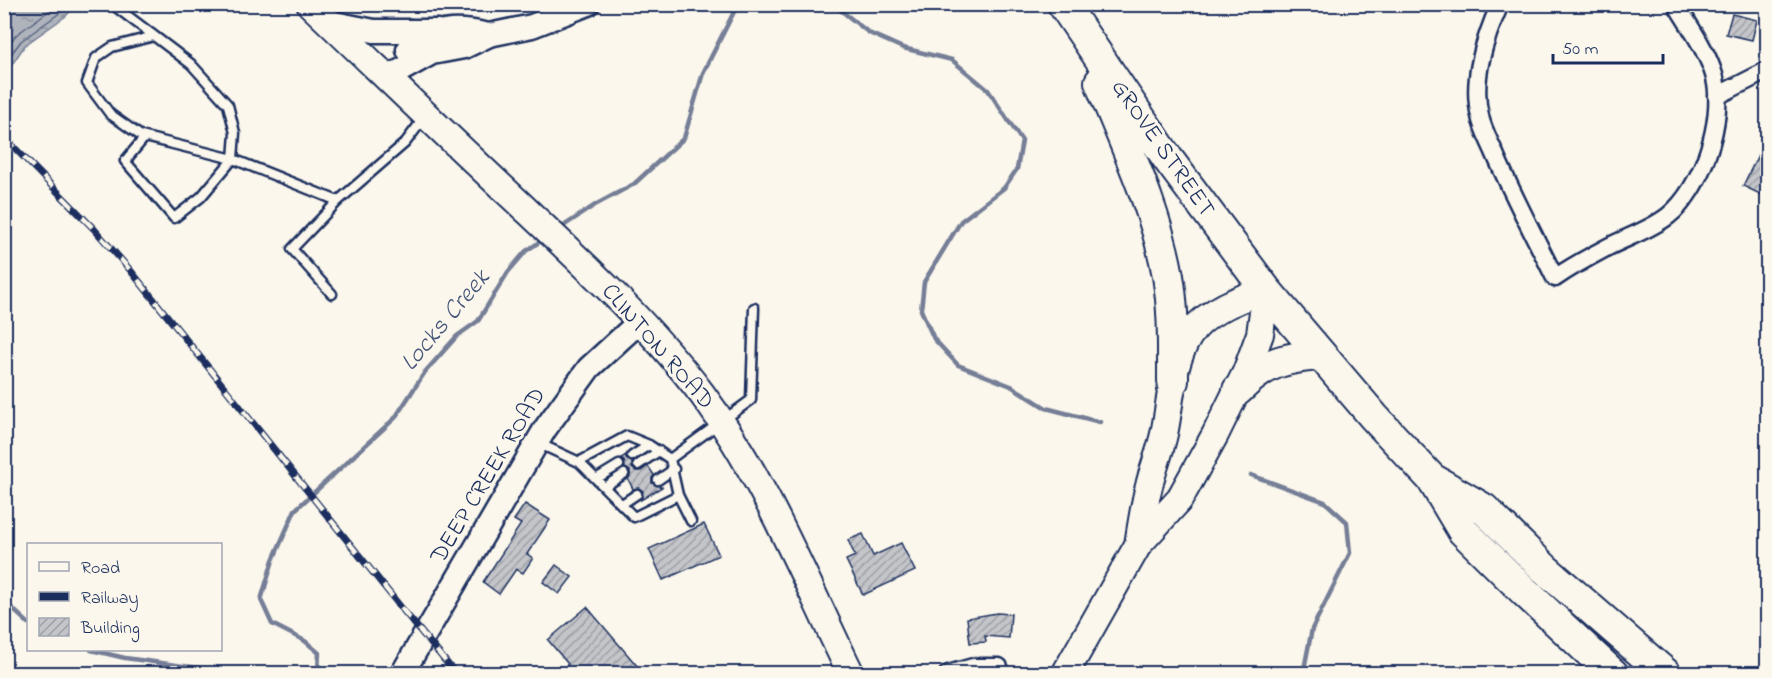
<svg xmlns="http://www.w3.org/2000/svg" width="1772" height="678" viewBox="0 0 1772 678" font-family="'Indie Flower',sans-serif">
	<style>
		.water { fill: url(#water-ripples); stroke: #747e96; stroke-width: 1.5 }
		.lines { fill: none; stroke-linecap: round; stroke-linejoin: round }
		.shore { stroke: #566483; stroke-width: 1.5 }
		.stream { stroke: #747e96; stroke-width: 4.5 }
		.building { fill: url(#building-hatch); stroke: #1b2f5e; stroke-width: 1.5 }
		.lane-casing { stroke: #1b2f5e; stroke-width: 13 }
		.street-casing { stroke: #1b2f5e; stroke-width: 21 }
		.secondary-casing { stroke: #1b2f5e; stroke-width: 27 }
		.primary-casing { stroke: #1b2f5e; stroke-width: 30 }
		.highway-casing { stroke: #1b2f5e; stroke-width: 34 }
		.lane { stroke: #fbf7ec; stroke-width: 8 }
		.street { stroke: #fbf7ec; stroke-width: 16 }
		.secondary { stroke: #fbf7ec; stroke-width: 22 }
		.primary { stroke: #fbf7ec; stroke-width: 26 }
		.highway { stroke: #fbf7ec; stroke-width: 30 }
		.rail-casing { stroke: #1b2f5e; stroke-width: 7 }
		.rail { stroke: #fbf7ec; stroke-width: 4.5; stroke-dasharray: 14; stroke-linecap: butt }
		.labels { text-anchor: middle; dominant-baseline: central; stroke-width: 6; stroke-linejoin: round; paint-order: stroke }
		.street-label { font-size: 24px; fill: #1b2f5e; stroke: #fbf7ec }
		.water-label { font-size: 26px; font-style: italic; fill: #47577a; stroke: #fbf7ec }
	</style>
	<defs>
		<pattern id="water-ripples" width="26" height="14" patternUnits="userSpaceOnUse" patternTransform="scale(1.5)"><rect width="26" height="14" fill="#afb3bb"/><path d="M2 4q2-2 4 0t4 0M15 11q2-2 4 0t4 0" fill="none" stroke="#8e929b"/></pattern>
		<pattern id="building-hatch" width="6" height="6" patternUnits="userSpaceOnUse" patternTransform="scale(1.5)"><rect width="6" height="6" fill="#c3c5c9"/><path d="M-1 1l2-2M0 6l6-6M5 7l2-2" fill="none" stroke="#9ea0a6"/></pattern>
	</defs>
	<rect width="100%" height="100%" fill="#fbf7ec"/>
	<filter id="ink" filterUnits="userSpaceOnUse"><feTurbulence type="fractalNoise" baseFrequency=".0167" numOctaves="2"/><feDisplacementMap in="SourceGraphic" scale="12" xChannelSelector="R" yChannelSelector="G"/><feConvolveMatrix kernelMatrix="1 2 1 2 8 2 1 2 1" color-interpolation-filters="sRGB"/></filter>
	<g filter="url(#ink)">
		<!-- water -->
		<path class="water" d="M5 4H76V5L66 16 25 45 5 75Z"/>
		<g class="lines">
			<!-- shore -->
			<path class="shore" d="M4 51 16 35 58 4
				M4 64 21 41 61 12 68 4"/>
			<!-- stream -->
			<path class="stream" d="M833 4 869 33 903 48 952 60 988 90 1022 141 1017 169 1004 188 961 221 924 282 921 310 934 339 958 365 1011 386 1046 408 1100 422
				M559 229 595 205 634 184 684 138 703 73 738 4
				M1251 475 1325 502 1347 522 1350 553 1312 629 1303 674
				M4 601 28 623
				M91 650 125 658 242 674
				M313 674 318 670 319 653 305 641 272 624 261 600 273 560 295 510 395 418 425 372 457 336 478 321 508 272 526 251 544 239"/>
		</g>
		<!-- building -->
		<path class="building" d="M1732 14 1757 20 1752 40 1726 34Z
			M1767 136V185L1762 195 1743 186Z
			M626 455V459L632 462V468L636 471H641L648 466 654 475 652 478V483L662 487 641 500 643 491 639 488 633 489 628 479 630 476V471L625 468 624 461 620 459Z
			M525 504 550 520 527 554 533 558 523 573 516 569 499 594 483 582 521 524 514 520Z
			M704 524 719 555 663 580 649 549Z
			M863 534 873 556 901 543 915 571 863 595 846 560 855 556 848 540Z
			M556 565 572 577 559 594 543 582Z
			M587 607 644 674H557L568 664 548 640Z
			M997 613 1011 614 1009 638 985 636 986 642 970 643 967 618Z"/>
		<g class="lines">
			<!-- lane casing -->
			<g class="lane-casing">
				<path id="lane" d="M112 4 191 64 228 105 235 133 233 159 141 136 110 114 87 83 96 58 112 47 154 36
					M145 137 125 161 174 218 201 197 233 159 338 201
					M332 294 292 249 338 201 405 143 424 118
					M540 444 579 462 627 436 649 445 670 459 751 400 754 308
					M632 456 649 445
					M579 462 634 517 678 495 670 459
					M638 465 659 451
					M596 479 619 465
					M658 480 674 469
					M604 487 624 474
					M678 495 691 521
					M622 504 637 494"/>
			</g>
			<!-- street casing -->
			<g class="street-casing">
				<path id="street" d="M1500 4C1485 38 1471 79 1480 116 1482 128 1490 142 1495 154 1513 196 1535 237 1555 278 1571 267 1589 257 1606 248 1627 237 1650 230 1668 216 1702 189 1725 120 1715 78 1708 52 1690 27 1676 4
					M1717 96 1768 70
					M948 674 973 667H999"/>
			</g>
			<!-- secondary casing -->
			<g class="secondary-casing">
				<path id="secondary" d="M329 22 374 31H438
					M408 50C441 29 452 27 489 35
					M387 78 432 53 464 47 489 35 532 26 588 4
					M402 674 545 429 589 368 640 321"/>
			</g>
			<!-- primary casing -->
			<g class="primary-casing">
				<path id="primary" d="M310 4C376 67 441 130 507 192 575 256 645 319 702 394 764 477 805 580 851 674
					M1065 674 1138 545 1179 500 1215 435 1246 372 1260 334 1266 290C1240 298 1204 312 1189 336 1171 364 1171 402 1164 434 1160 452 1153 469 1149 486 1144 505 1141 526 1138 545"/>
			</g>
			<!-- highway casing -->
			<g class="highway-casing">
				<path id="highway" d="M1063 4 1168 159 1266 290 1374 417 1432 479 1463 531 1524 591 1613 674
					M1100 82C1125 145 1156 208 1168 276 1174 311 1173 346 1173 381
					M1238 390C1265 363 1282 358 1320 355
					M1434 480 1484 509 1545 569 1666 674"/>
			</g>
			<!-- lane -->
			<use href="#lane" class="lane"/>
			<!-- street -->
			<use href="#street" class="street"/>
			<!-- secondary -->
			<use href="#secondary" class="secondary"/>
			<!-- primary -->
			<use href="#primary" class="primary"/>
			<!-- highway -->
			<use href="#highway" class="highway"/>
			<!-- rail casing -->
			<g class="rail-casing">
				<path id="rail" d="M4 137 95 230 131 271 403 610 456 674"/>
			</g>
			<!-- rail -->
			<use href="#rail" class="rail"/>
		</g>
	</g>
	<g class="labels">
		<!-- street labels -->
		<g class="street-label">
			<text transform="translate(1162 149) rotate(55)">GROVE STREET</text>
			<text transform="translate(657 347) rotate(49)">CLINTON ROAD</text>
			<text transform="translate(489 476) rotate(-59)">DEEP CREEK ROAD</text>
		</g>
		<!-- water labels -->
		<g class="water-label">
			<text transform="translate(446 321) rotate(-50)">Locks Creek</text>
		</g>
	</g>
	<!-- margin -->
	<rect width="1772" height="678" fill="none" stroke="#fbf7ec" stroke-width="24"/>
	<rect x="12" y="12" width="1748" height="654" fill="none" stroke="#1b2f5e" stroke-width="2" filter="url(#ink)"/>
	<!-- legend -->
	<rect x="27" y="543" width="195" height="108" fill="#fbf7ec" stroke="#a1a7b3" stroke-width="1.5"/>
	<rect x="39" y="562" width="30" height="9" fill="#fbf7ec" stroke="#a1a7b3" stroke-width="1.5"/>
	<text x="81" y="573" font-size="18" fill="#1b2f5e">Road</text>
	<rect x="39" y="592" width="30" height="9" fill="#1b2f5e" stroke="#a1a7b3" stroke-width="1.5"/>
	<text x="81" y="603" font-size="18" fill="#1b2f5e">Railway</text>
	<rect x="39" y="618" width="30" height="18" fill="url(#building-hatch)" stroke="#a1a7b3" stroke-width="1.5"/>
	<text x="81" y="633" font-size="18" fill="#1b2f5e">Building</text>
	<!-- scale -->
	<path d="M1553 54v9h110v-9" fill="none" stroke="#1b2f5e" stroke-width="3"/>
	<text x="1562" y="54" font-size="18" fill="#1b2f5e" stroke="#fbf7ec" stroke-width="4.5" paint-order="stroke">50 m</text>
</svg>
